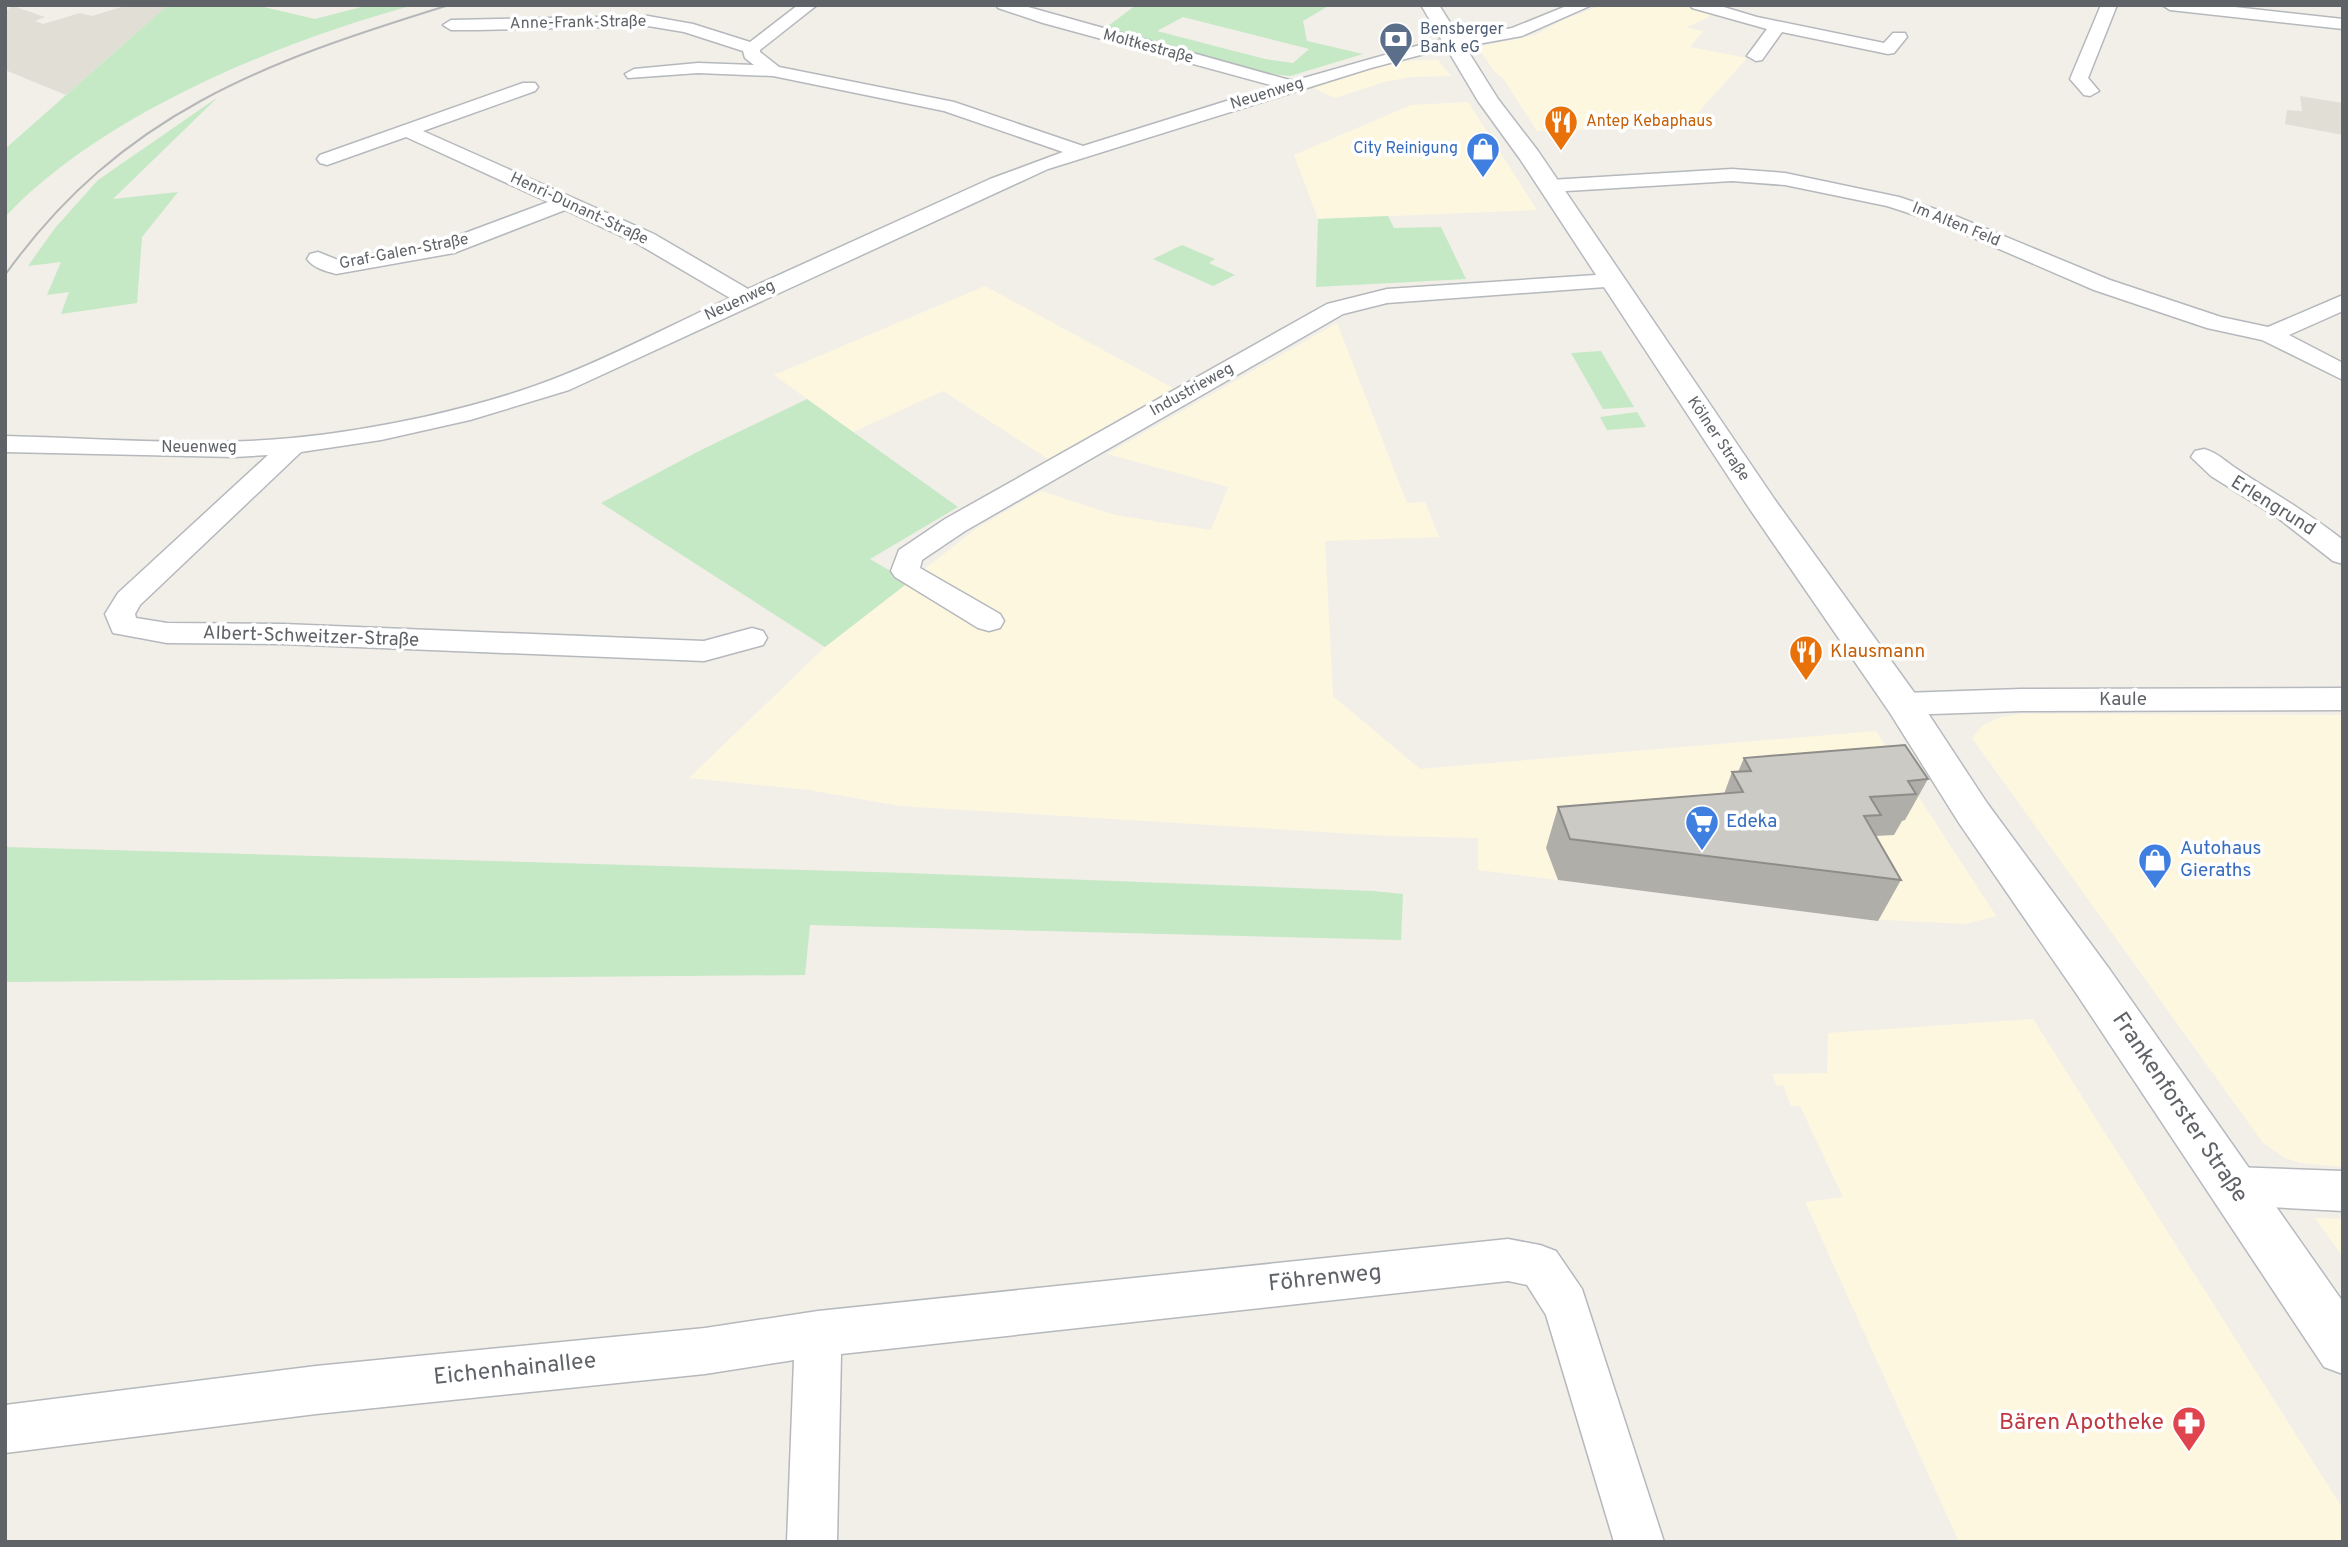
<svg xmlns="http://www.w3.org/2000/svg" width="2348" height="1547" viewBox="0 0 2348 1547" font-family="Overpass,sans-serif">
	<style>
		.commercial { fill: #fef7e0 }
		.education { fill: #e1ded6 }
		.green { fill: #c5e8c5; fill-rule: evenodd }
		.lines { fill: none; stroke-linecap: round; stroke-linejoin: round }
		.minor-casing { stroke: #b5b8bc; stroke-width: 3 }
		.secondary-casing { stroke: #b6babf; stroke-width: 3 }
		.minor { fill: #fff; fill-rule: evenodd }
		.secondary { fill: #fff; fill-rule: evenodd }
		.tram { stroke: #b6b7b8; stroke-width: 2 }
		.wall { fill: #afaea9 }
		.building { fill: #cccac5; stroke: #8f8d8a; stroke-width: 2 }
		.labels { text-anchor: middle; dominant-baseline: central; stroke-width: 7; stroke-linejoin: round; paint-order: stroke }
		.far-street-label { font-size: 16px; fill: #5f6368; stroke: #fff }
		.far-service-label { font-size: 16px; fill: #4e5e75; stroke: #fff; text-anchor: start }
		.far-food-label { font-size: 16px; fill: #c56008; stroke: #fff; text-anchor: start }
		.far-shop-label { font-size: 16px; fill: #366cbe; stroke: #fff; text-anchor: end }
		.street-label { font-size: 19px; fill: #5f6368; stroke: #fff }
		.food-label { font-size: 19px; fill: #c56008; stroke: #fff; text-anchor: start }
		.shop-label { font-size: 19px; fill: #366cbe; stroke: #fff; text-anchor: start }
		.near-street-label { font-size: 23px; fill: #5f6368; stroke: #fff }
		.near-health-label { font-size: 23px; fill: #be3a42; stroke: #fff; text-anchor: end }
	</style>
	<rect width="100%" height="100%" fill="#f1efe8"/>
	<!-- commercial -->
	<path class="commercial" d="M1602 5H1682L1711 14 1706 19 1686 27 1703 31 1690 47 1747 58 1685 127 1537 131 1503 78 1494 71 1478 47 1535 35 1563 20Z
		M1438 60 1451 76 1411 77 1384 82 1335 98 1312 87 1395 61Z
		M1468 102 1537 210 1318 219 1294 155 1411 105Z
		M985 286 1173 388 1048 459 943 391 853 432 774 375Z
		M1337 323 1407 503 1425 502 1439 537 1325 541 1333 696 1420 769 1876 731 1996 916 1965 924 1867 919 1478 870V838L1389 836 900 806 809 790 689 778 825 647 977 528 1041 491 1115 515 1211 530 1228 487 1107 454Z
		M2020 714 2343 715V1167L2301 1163 2285 1158 2263 1143 1972 738 1983 725 2001 717Z
		M2033 1019 2343 1509V1542H1959L1805 1202 1843 1197 1800 1106H1791L1783 1085 1777 1086 1772 1074 1827 1073 1828 1033Z
		M2315 1218 2343 1219V1257Z"/>
	<!-- education -->
	<path class="education" d="M128 5H168L66 95 5 70V11L13 6 45 17 35 21 43 24 80 13 92 16Z
		M2300 96 2343 103V135L2285 124 2287 110 2302 111Z"/>
	<!-- green -->
	<path class="green" d="M168 5H255L315 19 369 5H414C280 41 100 115 5 217V149Z
		M1136 5H1330L1303 21 1307 41 1363 54 1290 76 1272 74 1104 29ZM1183 17 1309 49 1308 50 1293 63 1265 59 1157 31Z
		M218 97 113 199 178 192 142 237 137 303 61 314 69 292 47 295 61 262 28 266 55 228 98 180Z
		M1388 216 1394 228 1441 227 1466 279 1316 287 1318 219Z
		M1182 245 1215 259 1209 263 1235 275 1213 286 1153 259Z
		M1601 351 1634 407 1603 409 1571 353Z
		M807 399 958 507 870 559 909 582 825 647 601 503 701 450Z
		M1637 412 1646 427 1607 430 1600 417Z
		M5 847 906 873 1373 891 1403 894 1401 940 810 925 805 975 5 982Z"/>
	<g class="lines">
		<!-- minor casing -->
		<g class="minor-casing">
			<path id="minor" d="M798 5H817L760 50V52L779 67 954 102 1083 146 1274 86 1043 23 998 8 996 5H1021L1293 81 1427 43 1512 28 1569 5H1592L1522 36 1428 53 1371 68 1048 169 569 390 470 420 381 440 301 452 140 605 135 614 136 618 167 623 283 624 704 641 752 628 763 631 767 638 763 645 704 661 283 644 167 643 113 633 105 614 118 593 268 455 235 457 5 452V436C98 438 201 447 292 438 374 430 475 409 551 380 612 357 671 325 730 298L638 244 565 210 454 253 336 274C326 271 313 268 307 259L310 254 318 252 338 260 441 242 548 202 406 137 327 165 320 163 317 159 320 155 523 83H535L538 87 535 91 423 131 654 234 748 289 990 179 1063 152 944 111 773 76 698 73 628 78 625 74 634 69 698 63 754 65 745 58 743 51 684 32 648 26 476 30H451L443 25 451 20 648 16 693 24 750 42Z
				M1690 5H1717L1757 17 1884 43 1893 33H1905L1907 37 1894 53 1888 54 1782 32 1762 60 1756 61 1747 56 1767 29 1692 8Z
				M2101 5H2117L2088 78 2099 91 2090 96 2084 95 2070 79Z
				M2162 5H2217L2343 19V29L2170 10Z
				M1732 169 1785 173 1899 197 1953 215 2110 280 2221 317 2268 327 2343 295V311L2289 335 2343 363V380L2262 340 2207 328 2094 290 1939 223 1887 206 1785 185 1732 181 1550 192 1543 190 1540 186 1543 182 1550 180Z
				M1611 274 1619 276 1622 281 1619 286 1387 303 1343 314 965 531 922 560 920 568 1000 614 1004 621 1000 628 989 631 978 628 895 577 891 571 899 550 945 519 1327 304 1387 289Z
				M2204 449C2217 452 2226 462 2237 469 2273 493 2309 513 2343 540V564L2333 561 2278 518 2211 476 2191 457 2195 451Z
				M2343 688V710L2021 711 1903 715 1892 712 1887 704 1892 696 1903 693 2021 689Z
				M2233 1167 2343 1171V1211L2233 1205 2218 1200 2212 1186 2218 1172Z
				M1508 1239 1540 1245 1556 1251 1582 1289 1664 1542H1614L1546 1315 1527 1285 1508 1281 841 1354 837 1542H787L794 1360 705 1374 316 1414 5 1453V1405L316 1366 705 1328 818 1311Z"/>
		</g>
		<!-- secondary casing -->
		<g class="secondary-casing">
			<path id="secondary" d="M1421 5H1439L1498 99 1538 151 1775 500 1916 695 1987 803 2110 970 2343 1302V1374L2324 1367 2078 996 1959 823 1890 713 1747 505 1520 159 1478 101Z"/>
		</g>
		<!-- minor -->
		<use href="#minor" class="minor"/>
		<!-- secondary -->
		<use href="#secondary" class="secondary"/>
		<!-- tram -->
		<path class="tram" d="M5 275C122 112 265 62 449 5"/>
	</g>
	<!-- wall -->
	<path class="wall" d="M1744 758 1928 779 1905 820 1902 821 1894 835 1875 836 1901 880 1878 921 1558 880 1546 848 1558 807 1724 794 1732 772H1738Z"/>
	<!-- building -->
	<path class="building" d="M1905 745 1928 779 1908 781 1916 794 1870 797 1881 815 1864 816 1901 880 1570 839 1558 807 1743 792 1732 772 1751 771 1744 758Z"/>
	<!-- icons -->
	<defs>
		<g id="bank-pin" transform="scale(1.75)"><path d="M0 17L-7.5 6A9.5 9.5 0 1 1 7.5 6Z" fill="#5c6f8a" stroke="#fff"/><path d="M-6-4H6V4H-6ZM0-2.3a2.3 2.3 0 1 0 0 4.6a2.3 2.3 0 1 0 0-4.6Z" fill="#fff"/></g>
		<g id="restaurant-pin" transform="scale(1.75)"><path d="M0 17L-7.5 6A9.5 9.5 0 1 1 7.5 6Z" fill="#e8710a" stroke="#fff"/><path d="M-5-6h1v4h1v-4h1v4h1v-4h1v5L-1.5 .5V6h-2V.5L-5-1ZM5-6V6H3V1.5H1.5Q1.5-4 5-6Z" fill="#fff"/></g>
		<g id="shop-pin" transform="scale(1.75)"><path d="M0 17L-7.5 6A9.5 9.5 0 1 1 7.5 6Z" fill="#3f7fe0" stroke="#fff"/><path d="M-5-2.5h2.3a2.7 3.5 0 0 1 5.4 0H5L5.5 6h-11ZM-1.5-2.5h3a1.5 2.3 0 0 0-3 0Z" fill="#fff"/></g>
		<g id="supermarket-pin" transform="scale(1.75)"><path d="M0 17L-7.5 6A9.5 9.5 0 1 1 7.5 6Z" fill="#3f7fe0" stroke="#fff"/><path d="M-6-5.5h2.5l.6 2H6L4.5 2H-2.5L-4.4-4H-6ZM-1.5 3.2a1.3 1.3 0 1 0 .1 0ZM3 3.2a1.3 1.3 0 1 0 .1 0Z" fill="#fff"/></g>
		<g id="pharmacy-pin" transform="scale(1.75)"><path d="M0 17L-7.5 6A9.5 9.5 0 1 1 7.5 6Z" fill="#e0444e" stroke="#fff"/><path d="M-2-6h4v4h4v4h-4v4h-4v-4h-4v-4h4Z" fill="#fff"/></g>
	</defs>
	<g fill-rule="evenodd">
		<use href="#bank-pin" x="1396" y="39"/>
		<use href="#restaurant-pin" x="1561" y="122"/>
		<use href="#shop-pin" x="1483" y="149"/>
		<use href="#restaurant-pin" x="1806" y="652"/>
		<use href="#supermarket-pin" x="1702" y="822"/>
		<use href="#shop-pin" x="2155" y="860"/>
		<use href="#pharmacy-pin" x="2189" y="1423"/>
	</g>
	<g class="labels">
		<!-- far-street labels -->
		<g class="far-street-label">
			<text transform="translate(578 23) rotate(-1)">Anne-Frank-Straße</text>
			<text transform="translate(1148 47) rotate(15)">Moltkestraße</text>
			<text transform="translate(1267 94) rotate(-17)">Neuenweg</text>
			<text transform="translate(579 209) rotate(25)">Henri-Dunant-Straße</text>
			<text transform="translate(1956 225) rotate(22)">Im Alten Feld</text>
			<text transform="translate(404 252) rotate(-11)">Graf-Galen-Straße</text>
			<text transform="translate(740 301) rotate(-25)">Neuenweg</text>
			<text transform="translate(1192 390) rotate(-29)">Industrieweg</text>
			<text transform="translate(1718 439) rotate(56)">Kölner Straße</text>
			<text x="199" y="448">Neuenweg</text>
		</g>
		<!-- far-service labels -->
		<g class="far-service-label">
			<text x="1420" y="30">Bensberger<tspan x="1420" dy="18">Bank eG</tspan></text>
		</g>
		<!-- far-food labels -->
		<g class="far-food-label">
			<text x="1586" y="122">Antep Kebaphaus</text>
		</g>
		<!-- far-shop labels -->
		<g class="far-shop-label">
			<text x="1458" y="149">City Reinigung</text>
		</g>
		<!-- street labels -->
		<g class="street-label">
			<text transform="translate(2273 506) rotate(32)">Erlengrund</text>
			<text transform="translate(311 637) rotate(2)">Albert-Schweitzer-Straße</text>
			<text x="2123" y="700">Kaule</text>
		</g>
		<!-- food labels -->
		<g class="food-label">
			<text x="1830" y="652">Klausmann</text>
		</g>
		<!-- shop labels -->
		<g class="shop-label">
			<text x="1726" y="822">Edeka</text>
			<text x="2180" y="849">Autohaus<tspan x="2180" dy="22">Gieraths</tspan></text>
		</g>
		<!-- near-street labels -->
		<g class="near-street-label">
			<text transform="translate(2179 1108) rotate(56)">Frankenforster Straße</text>
			<text transform="translate(1325 1279) rotate(-6)">Föhrenweg</text>
			<text transform="translate(515 1370) rotate(-6)">Eichenhainallee</text>
		</g>
		<!-- near-health labels -->
		<g class="near-health-label">
			<text x="2164" y="1423">Bären Apotheke</text>
		</g>
	</g>
	<!-- border -->
	<rect width="2348" height="1547" fill="none" stroke="#5f6368" stroke-width="14"/>
</svg>
